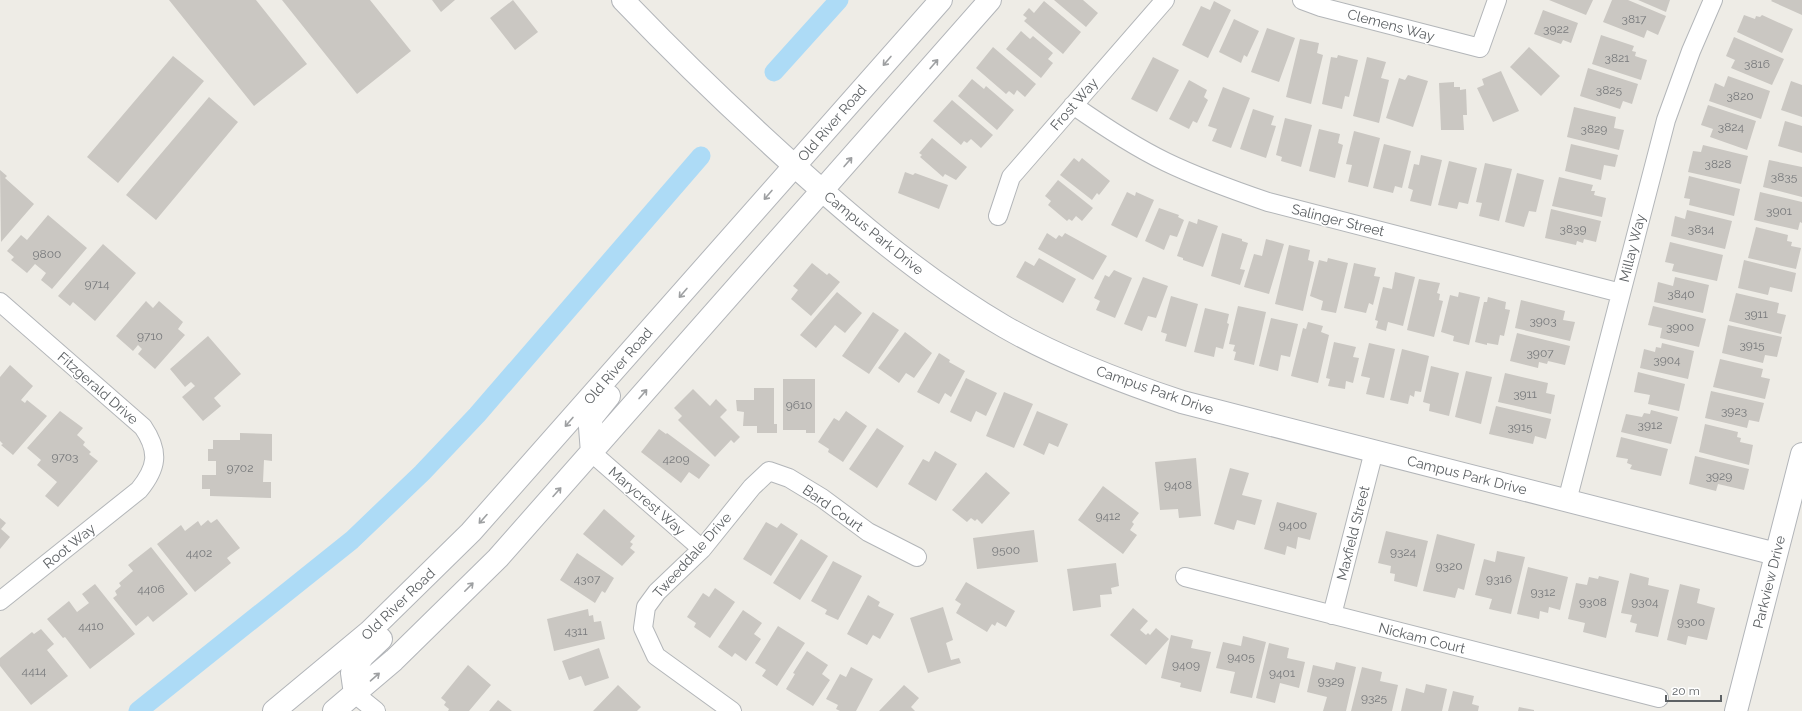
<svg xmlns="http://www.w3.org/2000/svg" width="1802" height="711" viewBox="0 0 1802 711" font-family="Raleway,sans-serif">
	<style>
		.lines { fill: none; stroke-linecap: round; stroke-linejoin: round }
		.canal { stroke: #addbf6; stroke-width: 19 }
		.building { fill: #cac7c2 }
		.street-casing { stroke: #b3b6b9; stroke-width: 20 }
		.secondary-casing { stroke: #b2b5b9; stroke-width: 24 }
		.street { stroke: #fff; stroke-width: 18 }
		.secondary { stroke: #fff; stroke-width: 22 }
		.oneway { stroke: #9ea0a2 }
		.labels { text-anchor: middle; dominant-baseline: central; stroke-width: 3; stroke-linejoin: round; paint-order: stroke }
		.number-label { font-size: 12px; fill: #787a7c }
		.street-label { font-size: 14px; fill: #5d6164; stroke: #fff }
	</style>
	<rect width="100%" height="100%" fill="#eeece6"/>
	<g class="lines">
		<!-- canal -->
		<path class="canal" d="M774 72 839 0
			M138 711 352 540 422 473 477 415 701 156"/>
	</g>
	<!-- building -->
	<path class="building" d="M169 0H256L307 64 254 106Z
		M282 0H370L411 51 357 94Z
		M432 0H455L441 12Z
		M513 0 538 32 515 50 490 18Z
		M1054 0H1083L1098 13 1086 27Z
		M1549 0H1593L1586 15Z
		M1612 0H1628L1666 16 1658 35 1647 30 1644 38 1603 22Z
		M1638 0H1670L1666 12Z
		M1772 0H1802V15L1771 1Z
		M1044 1 1081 32 1063 54 1024 21 1027 18 1023 15 1029 8 1034 13Z
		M1214 1 1231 10 1208 58 1182 45 1201 6 1210 10Z
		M1543 10 1578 23 1571 43 1563 40 1561 44 1534 34Z
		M1744 15 1755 19 1756 16 1760 17 1762 15 1793 29 1782 53 1737 32Z
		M1234 19 1259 31 1247 57 1244 55 1241 63 1219 52Z
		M1267 28 1295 38 1279 82 1251 72Z
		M1021 31 1030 39 1033 36 1053 53 1048 59 1053 63 1041 78 1006 49Z
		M1601 35 1634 46 1632 51 1636 52 1635 56 1647 60 1641 80 1592 64Z
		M1734 37 1784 59 1772 85 1731 68 1735 60 1726 56Z
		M1300 39 1319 43 1317 53 1323 55 1311 104 1286 97Z
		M993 47 1036 84 1025 97 1017 90 1014 95 1009 91 1006 94 976 68Z
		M1529 47 1560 76 1541 96 1510 67Z
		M1338 55 1358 60 1349 97 1345 96 1342 109 1322 104 1331 57 1337 58Z
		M173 56 204 81 118 183 87 157Z
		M1153 57 1179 70 1157 112 1131 99Z
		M1367 57 1386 62 1381 78 1389 80 1379 123 1353 116Z
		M1588 68 1638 84 1632 104 1623 101 1620 109 1580 96Z
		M1501 71 1519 111 1493 122 1477 88 1484 85 1482 79Z
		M1408 75 1428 81 1413 127 1386 118 1399 78 1405 80Z
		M1728 76 1770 91 1761 119 1709 101 1715 83 1724 87Z
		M972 79 984 89 986 86 1014 110 997 130 958 96Z
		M1189 80 1207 90 1204 97 1208 100 1197 123 1193 121 1189 129 1169 119Z
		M1791 81 1802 85V117L1781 110Z
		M1454 82V87H1460V90L1466 89 1467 115H1463L1464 130H1441L1439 83Z
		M1223 87 1250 98 1231 148 1212 141 1217 129 1208 126Z
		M209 97 238 122 156 220 126 195Z
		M952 100 993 135 981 148 971 139 967 143 964 141 961 145 933 121Z
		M1708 105 1756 121 1747 150 1710 137 1713 129 1701 125Z
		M1574 107 1616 117 1614 128 1624 130 1619 150 1567 137Z
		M1253 109 1274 116 1271 125 1276 126 1266 158 1240 149Z
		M1285 118 1312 125 1301 167 1281 161 1282 157 1276 155Z
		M1785 121 1802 126V153L1778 146Z
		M1319 129 1340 134 1338 143 1343 145 1335 178 1309 171Z
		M1354 131 1380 138 1368 187 1348 182 1352 165 1346 164Z
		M932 138 967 167 956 180 945 174 943 177 920 157 922 155 919 153Z
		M1384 144 1411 151 1402 188 1395 186 1393 193 1373 188Z
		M1571 144 1618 155 1615 167 1604 165 1601 180 1565 171Z
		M1703 145 1748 156 1741 184 1688 172 1693 151 1701 152Z
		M1421 155 1442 160 1431 206 1410 201 1413 190 1408 188 1414 164 1419 165Z
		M1074 158 1079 162 1082 158 1110 181 1099 195 1097 193 1092 200 1060 175Z
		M1769 160 1802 167V197L1763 187Z
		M1449 161 1477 168 1468 204 1459 202 1457 209 1438 205Z
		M1485 163 1512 169 1499 221 1479 216 1482 203 1476 202Z
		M0 170 7 176 5 178 34 204 1 242Z
		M905 172 913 175 915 173 948 185 939 209 898 193Z
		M1517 173 1544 180 1536 212 1529 211 1524 227 1505 222Z
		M1689 176 1740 189 1734 216 1689 205 1690 199 1684 198Z
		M1559 177 1593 185 1591 191H1595L1594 195 1606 198 1602 217 1552 206Z
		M1058 180 1093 208 1082 221 1076 216 1072 221 1069 219 1067 221 1048 205 1051 201 1045 196Z
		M1127 192 1135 196 1136 192 1154 200 1137 238 1111 225Z
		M1760 192 1802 202V223L1800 222 1798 230 1754 220Z
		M1159 208 1179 215 1178 217 1184 220 1177 237 1170 235 1164 250 1145 241Z
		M1551 209 1601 221 1596 242 1584 239 1583 243 1577 241 1576 245 1545 238Z
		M1687 210 1732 221 1725 249 1671 236 1675 216 1685 219Z
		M48 215 87 248 52 289 41 280 46 273 35 264 27 273 11 260 14 257 7 251 21 235 27 240Z
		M1198 219 1218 226 1203 267 1183 260V258L1177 256 1189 221 1197 224Z
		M1756 227 1788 235 1787 241 1792 242 1791 246 1801 248 1796 269 1748 258Z
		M1047 233 1056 239 1059 235 1062 237 1065 233 1107 256 1093 280 1038 249Z
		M1222 233 1242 239V241L1248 243 1240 269 1245 270 1240 285 1211 276Z
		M1266 239 1284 244 1269 294 1244 287 1254 254 1262 256Z
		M1670 242 1723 255 1717 281 1672 271 1674 264 1665 262Z
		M103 244 136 273 95 321 73 302 70 306 58 296Z
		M1289 245 1310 250 1308 260 1314 262 1303 311 1275 304Z
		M1039 258 1076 279 1063 303 1016 277 1025 261 1034 266Z
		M1328 258 1348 263 1336 313 1321 310 1323 301 1310 296 1319 260 1327 262Z
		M1744 260 1796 273 1792 292 1770 287 1768 295 1738 288Z
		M812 263 827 275 829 273 840 282 811 316 791 299 798 290 793 286Z
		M1354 263 1376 268 1374 276 1380 277 1373 305 1369 303 1366 313 1344 308Z
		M1114 270 1132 278 1115 318 1096 310 1100 301 1094 298 1105 275 1109 277Z
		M1395 272 1415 277 1403 326 1388 322 1386 331 1376 328 1378 321 1375 320 1383 287 1392 289Z
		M1143 277 1168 286 1156 318 1148 316 1142 331 1124 324Z
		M1675 277 1709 285 1703 313 1654 302 1658 282 1673 286Z
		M1419 279 1440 283 1437 293 1440 294 1439 300 1443 301 1434 337 1407 330Z
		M837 292 862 313 845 333 835 325 816 348 800 335Z
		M1459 292 1480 297 1469 345 1453 341 1454 336 1441 332 1450 295 1458 297Z
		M1736 293 1779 303 1777 313 1786 315 1781 334 1729 321Z
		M1171 296 1198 304 1186 347 1165 341 1167 334 1161 332Z
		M1488 297 1506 302 1505 309 1510 310 1504 336 1500 335 1498 345 1487 343V345L1475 342 1484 302H1487Z
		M1521 300 1565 311 1563 320 1575 322 1570 341 1515 328Z
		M146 301 153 308 159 301 183 322 178 329 185 335 155 369 138 354 142 349 138 345 133 351 116 336Z
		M1238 306 1266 312 1254 365 1234 360 1236 352 1233 351 1235 345 1229 344Z
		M1653 306 1706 319 1699 347 1660 338 1662 328 1648 325Z
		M1205 308 1229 314 1227 323 1229 324 1223 349 1216 347 1214 357 1194 352Z
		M873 312 899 330 869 374 842 356Z
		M1271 318 1298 324 1290 357 1281 355 1278 371 1259 366Z
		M1308 322 1323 326 1321 332 1329 335 1318 383 1291 376 1303 328 1306 329Z
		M1728 325 1782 337 1777 357 1765 355 1763 363 1722 353Z
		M905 332 932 353 914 378 906 373 899 383 878 368Z
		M1517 333 1570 346 1565 365 1548 361 1547 364 1539 362 1538 368 1510 361Z
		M208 336 241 374 214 398 221 406 203 421 182 397 195 386 191 382 185 387 170 369Z
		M1334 342 1356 347 1353 357 1359 358 1353 383 1346 381 1345 389 1328 386 1330 379 1326 378Z
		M1369 343 1395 349 1384 398 1366 394 1370 378 1361 376Z
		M1662 343 1694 351 1688 379 1640 368 1644 349 1655 352 1656 347 1661 348Z
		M1402 349 1429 356 1421 392 1415 391 1414 397 1410 395 1408 404 1390 400Z
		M939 353 950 360 949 362 965 371 951 397 945 393 939 404 917 392Z
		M1720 359 1763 369 1761 377 1770 379 1765 399 1713 387Z
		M10 365 33 386 21 400 25 403 27 400 47 416 13 455 1 445 3 444 0 441V377Z
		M1431 366 1459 373 1449 416 1429 411 1430 404 1423 402Z
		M1466 371 1492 377 1481 424 1455 417Z
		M1638 372 1685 384 1679 411 1648 404 1650 395 1634 392Z
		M1505 373 1548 383 1546 393 1555 395 1551 414 1498 402Z
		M966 378 997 393 986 416 976 411 971 422 950 412Z
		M783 379H815V433H806V430H783Z
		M754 388H774V424H777V433H757V426H743L744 412 737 411 736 400H754Z
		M693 389 710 406 716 399 727 410 720 417 740 437 734 443 731 440 715 457 678 420 682 416 674 408Z
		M1711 391 1764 403 1759 422 1749 420 1747 428 1705 418Z
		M1004 392 1033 404 1014 448 986 436Z
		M1496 406 1551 419 1546 439 1535 436 1533 444 1489 434Z
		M1651 410 1678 417 1671 444 1621 432 1626 414 1642 417 1644 413 1650 414Z
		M60 411 83 428 77 435 85 442 83 445 91 452 89 454 98 461 58 507 45 496 57 482 37 465 41 460 27 448Z
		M846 411 867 426 843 462 828 452 829 449 818 442 834 418 839 421Z
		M1037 411 1068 424 1058 447 1049 443 1044 455 1023 445Z
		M1705 424 1738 432 1737 437 1741 438 1740 442 1753 445 1749 465 1699 452Z
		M877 428 904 446 877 488 849 469Z
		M659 429 666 434 667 433 710 465 699 479 689 472 681 483 641 452Z
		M240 433 272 434V461L264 460 263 482H271V498L210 496V489H202V475H216V461H208V449H213V440H240Z
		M1621 437 1668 449 1661 476 1630 469 1632 465 1627 463 1628 459 1616 457Z
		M935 451 957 464 936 501 908 484 923 459 929 462Z
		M1695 456 1749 469 1744 490 1718 484 1716 491 1689 484Z
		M1196 458 1201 516 1179 518 1178 509 1160 510 1155 462Z
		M1230 468 1249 473 1242 495 1262 500 1255 525 1237 520 1234 530 1214 524Z
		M986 472 1010 493 982 524 977 519 975 521 971 518 967 522 952 510Z
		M1103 486 1139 513 1132 522 1134 524 1130 530 1137 535 1123 554 1078 520Z
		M1277 502 1317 513 1310 540 1298 537 1296 549 1287 546 1285 555 1264 549Z
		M604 509 635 536 630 542 633 544 630 548 635 552 622 566 583 534Z
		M0 518 6 523 1 529 10 537 0 549Z
		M217 519 240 548 227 558 231 563 195 592 157 544 181 525 185 531 198 521 201 526 208 520 211 523Z
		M766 522 777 528 781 523 798 534 771 576 743 559Z
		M1034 530 1038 562 977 569 973 538Z
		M1386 531 1428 541 1417 587 1394 581 1395 574 1390 573 1391 566 1378 563Z
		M1437 534 1475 544 1464 590 1458 588 1455 598 1423 591Z
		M801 539 828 556 800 600 773 583Z
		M151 547 188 594 153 622 148 616 136 626 113 598 117 595 115 591 121 586 119 583 133 571 128 565Z
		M1497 551 1525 557 1511 614 1489 609 1492 599 1475 595 1484 559 1495 562Z
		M577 553 614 578 605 593 602 591 595 603 560 580Z
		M833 561 862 576 838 620 825 614 827 610 811 601Z
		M1116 563 1119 586 1111 588 1112 594 1100 595 1101 607 1073 611 1067 569Z
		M1528 567 1568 577 1560 610 1549 607 1548 613 1540 611 1539 619 1517 614Z
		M1630 573 1649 578 1648 585 1669 590 1658 637 1635 632 1637 624 1630 622 1632 615 1621 613Z
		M1599 576 1619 581 1606 638 1583 632 1585 623 1568 619 1576 583 1587 585 1589 577 1598 579Z
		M966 582 1015 611 1006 627 997 622 995 626 992 624 987 632 956 613 961 604 955 600Z
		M95 584 135 634 90 669 65 637 63 638 47 619 69 601 77 612 89 603 82 594Z
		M1680 584 1700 589 1697 603 1715 608 1707 640 1688 636 1686 645 1667 640Z
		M715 588 735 602 710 638 694 627 696 623 687 617 703 593 709 597Z
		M868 595 880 602 878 606 894 614 880 639 873 635 867 645 847 634Z
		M943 607 953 640 946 643 951 660 959 658 961 663 928 673 910 618Z
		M1133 608 1148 621 1140 630 1146 635 1148 633 1150 635 1156 628 1169 639 1146 665 1110 635Z
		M588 609 589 616 593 615 594 622 601 621 605 639 554 651 547 619Z
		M743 610 762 623 754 634 761 639 746 661 735 653 732 657 718 647Z
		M778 626 805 643 777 686 762 676 766 670 755 663Z
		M41 629 54 644 47 650 68 676 31 705 0 666V658L32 632 34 634Z
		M1171 635 1193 640 1191 648 1211 652 1201 692 1180 687 1181 683 1161 678Z
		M1243 636 1266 642 1252 698 1230 693 1235 672 1216 668 1223 642 1241 646Z
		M1269 643 1289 648 1287 658 1305 662 1299 688 1280 683 1275 703 1256 698Z
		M599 648 609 678 585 686 581 676 569 680 562 661Z
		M807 651 828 665 822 674 830 680 813 706 786 689 795 674 793 673Z
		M1336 662 1356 667 1346 711H1323L1327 697 1307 692 1313 665 1334 670Z
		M468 665 491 685 469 711H448L449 709 444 705 446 702 441 698Z
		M851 667 873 679 856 711H840L836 709 838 705 826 699 840 674 846 677Z
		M1362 667 1382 672 1380 681 1398 685 1392 711H1351Z
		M1426 684 1447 689 1442 711H1401L1406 688 1424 693Z
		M618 685 641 707 637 711H593Z
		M904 685 919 698 911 707 915 711H879Z
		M1453 691 1474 696 1472 704 1479 706 1478 711H1448Z
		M498 700 512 711H489Z
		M1519 707 1534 710V711H1518Z"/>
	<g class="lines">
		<!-- street casing -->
		<g class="street-casing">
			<path id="street" d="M1302 0 1321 7 1480 48 1497 0
				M1073 105C1103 126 1133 146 1166 162 1199 178 1233 190 1268 202L1621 293
				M998 216 1011 177 1165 0
				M0 302 143 427C160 452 157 468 139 490L0 601
				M592 453 702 549
				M1567 501 1666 120 1691 51 1713 0
				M1185 577 1659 698
				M1332 615 1374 451
				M355 694 376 711
				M732 711 656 656 643 628 646 607 657 592 702 549 752 487 769 471 789 478 822 498 868 532 917 557"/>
		</g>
		<!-- secondary casing -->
		<g class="secondary-casing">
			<path id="secondary" d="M623 0C668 47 715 93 763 137 839 207 916 275 1005 327 1061 359 1122 382 1182 402L1776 554
				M592 453 590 427 592 417 609 396
				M355 694 352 673 363 656 381 639
				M274 711 369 632 471 532 941 0
				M334 711 394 660 498 558 990 0
				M1736 711 1802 454"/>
		</g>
		<!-- street -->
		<use href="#street" class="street"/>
		<!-- secondary -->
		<use href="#secondary" class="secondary"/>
	</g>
	<!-- one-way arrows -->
	<defs><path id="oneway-shaft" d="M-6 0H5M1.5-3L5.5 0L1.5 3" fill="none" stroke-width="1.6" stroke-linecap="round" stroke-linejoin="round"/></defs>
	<g class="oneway">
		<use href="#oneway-shaft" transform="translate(887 61) rotate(131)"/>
		<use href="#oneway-shaft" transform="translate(934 64) rotate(-49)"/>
		<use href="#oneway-shaft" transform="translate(848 162) rotate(-49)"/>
		<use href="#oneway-shaft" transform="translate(768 195) rotate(131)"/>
		<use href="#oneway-shaft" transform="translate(683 293) rotate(131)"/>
		<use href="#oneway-shaft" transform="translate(643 394) rotate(-49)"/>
		<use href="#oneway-shaft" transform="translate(569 422) rotate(131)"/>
		<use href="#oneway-shaft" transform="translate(557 492) rotate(-48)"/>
		<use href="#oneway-shaft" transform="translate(483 519) rotate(132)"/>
		<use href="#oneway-shaft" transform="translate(469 587) rotate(-45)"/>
		<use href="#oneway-shaft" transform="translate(375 677) rotate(-41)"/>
	</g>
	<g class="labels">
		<!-- number labels -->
		<g class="number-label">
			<text x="1634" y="19">3817</text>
			<text x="1556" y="29">3922</text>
			<text x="1617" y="58">3821</text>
			<text x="1757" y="64">3816</text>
			<text x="1609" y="90">3825</text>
			<text x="1740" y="96">3820</text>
			<text x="1731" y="127">3824</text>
			<text x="1594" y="129">3829</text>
			<text x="1718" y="164">3828</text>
			<text x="1784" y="177">3835</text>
			<text x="1779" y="211">3901</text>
			<text x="1573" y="229">3839</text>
			<text x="1701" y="229">3834</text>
			<text x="47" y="254">9800</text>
			<text x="97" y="284">9714</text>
			<text x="1681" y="294">3840</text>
			<text x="1756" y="314">3911</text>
			<text x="1543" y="321">3903</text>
			<text x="1680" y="327">3900</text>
			<text x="150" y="336">9710</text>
			<text x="1752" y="345">3915</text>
			<text x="1540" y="353">3907</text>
			<text x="1667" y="360">3904</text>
			<text x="1525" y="394">3911</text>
			<text x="799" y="405">9610</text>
			<text x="1734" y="411">3923</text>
			<text x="1650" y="425">3912</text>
			<text x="1520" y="427">3915</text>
			<text x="65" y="457">9703</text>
			<text x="676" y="459">4209</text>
			<text x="240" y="468">9702</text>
			<text x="1719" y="476">3929</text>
			<text x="1178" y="485">9408</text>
			<text x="1108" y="516">9412</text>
			<text x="1293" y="525">9400</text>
			<text x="1006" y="550">9500</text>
			<text x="1403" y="552">9324</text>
			<text x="199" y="553">4402</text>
			<text x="1449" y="566">9320</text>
			<text x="587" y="579">4307</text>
			<text x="1499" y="579">9316</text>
			<text x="151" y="589">4406</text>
			<text x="1543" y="592">9312</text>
			<text x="1593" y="602">9308</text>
			<text x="1645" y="602">9304</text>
			<text x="1691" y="622">9300</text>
			<text x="91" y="626">4410</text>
			<text x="576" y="631">4311</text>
			<text x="1241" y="657">9405</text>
			<text x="1186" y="665">9409</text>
			<text x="34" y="671">4414</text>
			<text x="1282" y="673">9401</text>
			<text x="1331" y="681">9329</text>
			<text x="1374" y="698">9325</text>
		</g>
		<!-- street labels -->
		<g class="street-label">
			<text transform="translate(1391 25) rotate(15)">Clemens Way</text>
			<text transform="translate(1074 104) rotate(-49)">Frost Way</text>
			<text transform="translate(832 123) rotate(-49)">Old River Road</text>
			<text transform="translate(1338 220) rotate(14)">Salinger Street</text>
			<text transform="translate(874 233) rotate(39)">Campus Park Drive</text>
			<text transform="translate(1632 248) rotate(-76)">Millay Way</text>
			<text transform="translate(618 366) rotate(-49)">Old River Road</text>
			<text transform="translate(98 388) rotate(41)">Fitzgerald Drive</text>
			<text transform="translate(1155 390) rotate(19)">Campus Park Drive</text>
			<text transform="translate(1467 475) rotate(14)">Campus Park Drive</text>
			<text transform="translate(647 501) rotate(41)">Marycrest Way</text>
			<text transform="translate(833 508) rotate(35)">Bard Court</text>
			<text transform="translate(1353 533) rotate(-76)">Maxfield Street</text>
			<text transform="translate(69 546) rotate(-39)">Root Way</text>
			<text transform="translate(692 555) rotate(-48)">Tweeddale Drive</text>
			<text transform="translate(1769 582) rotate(-76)">Parkview Drive</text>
			<text transform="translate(398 604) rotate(-44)">Old River Road</text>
			<text transform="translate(1422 638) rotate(14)">Nickam Court</text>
		</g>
	</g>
	<!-- scale -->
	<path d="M1666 695v6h55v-6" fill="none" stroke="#5d6164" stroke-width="2"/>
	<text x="1672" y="695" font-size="12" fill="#5d6164" stroke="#ffffff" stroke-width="3" paint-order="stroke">20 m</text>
</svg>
